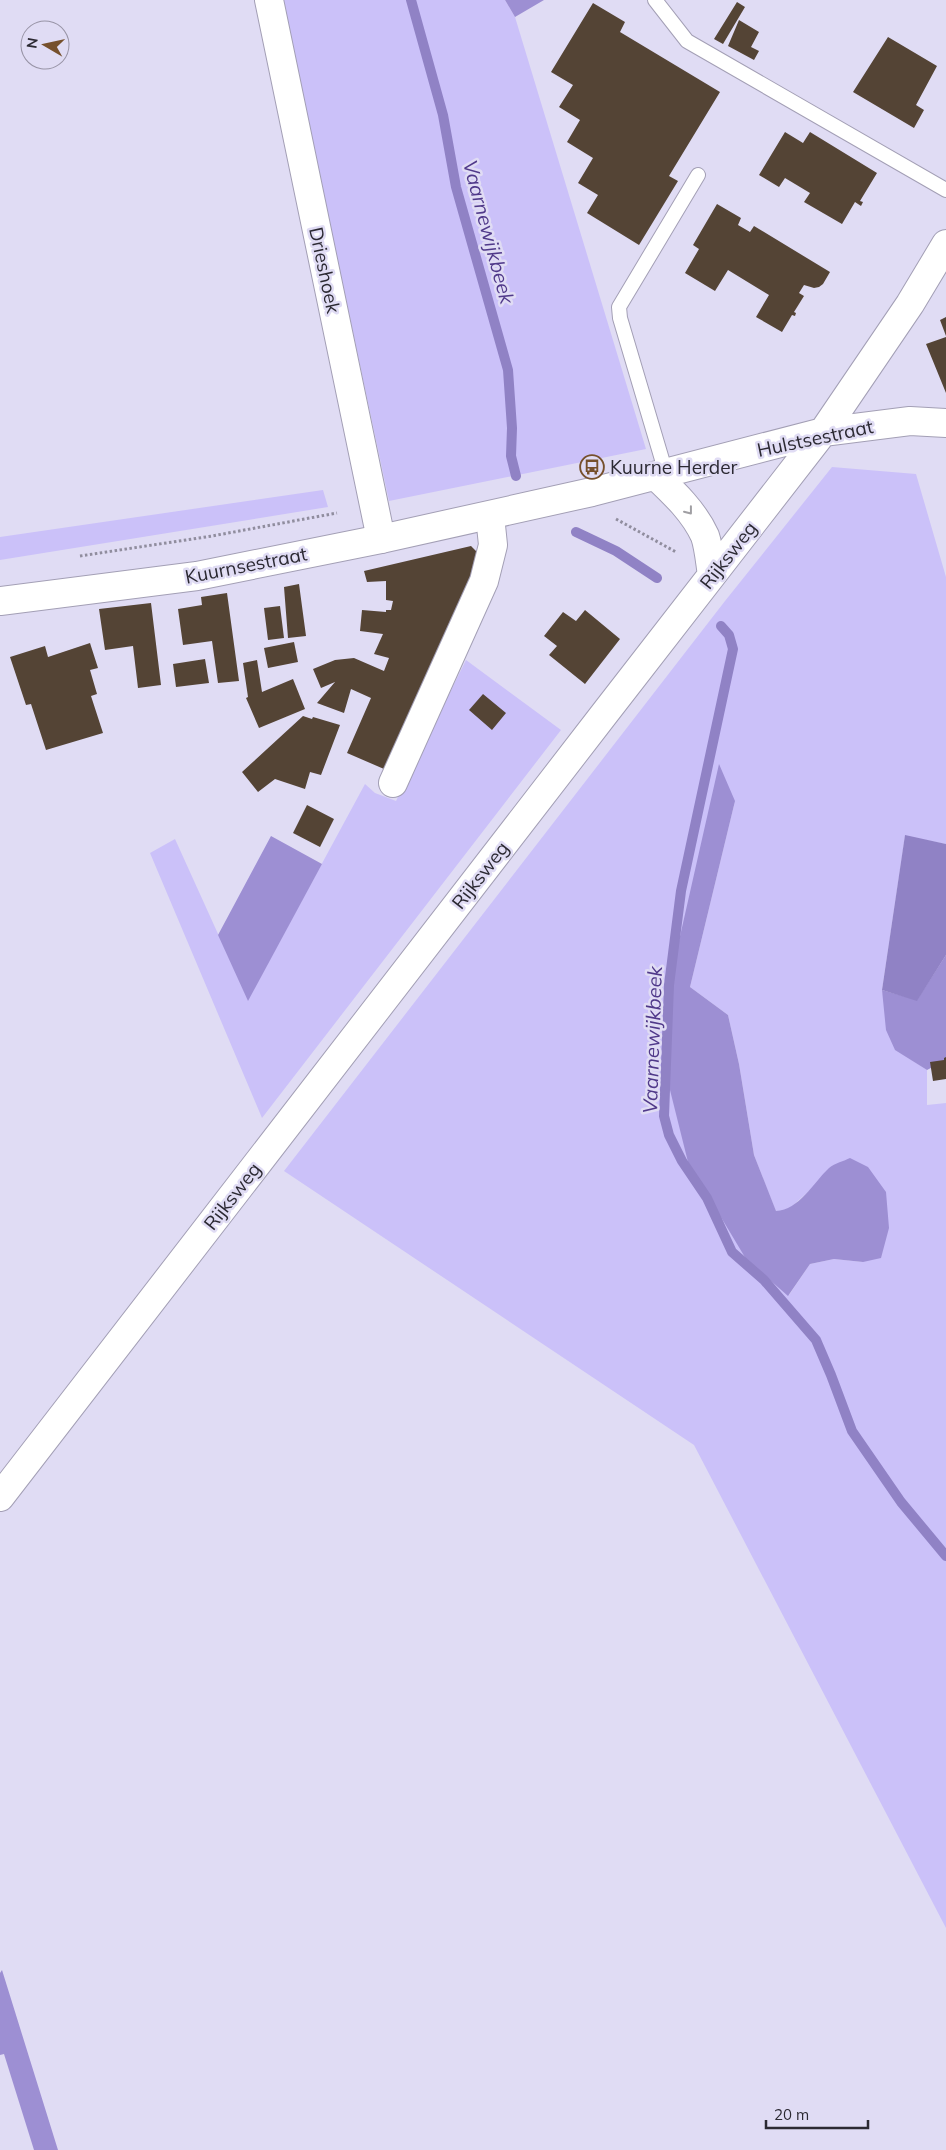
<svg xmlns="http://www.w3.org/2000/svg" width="946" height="2150" viewBox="0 0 946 2150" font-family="Mulish,sans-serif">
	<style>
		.green { fill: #cbc1f9; fill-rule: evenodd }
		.forest { fill: #9d8fd3 }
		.water { fill: #9082c5 }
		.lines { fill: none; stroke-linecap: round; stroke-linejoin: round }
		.stream { stroke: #9082c5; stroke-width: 10 }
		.building { fill: #544435 }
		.lane-casing { stroke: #a39fb5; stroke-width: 16 }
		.street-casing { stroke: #a39fb5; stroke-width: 30 }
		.secondary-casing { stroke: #a39fb5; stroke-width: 30 }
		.path { stroke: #908d9e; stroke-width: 3; stroke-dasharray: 2.5 2.5; stroke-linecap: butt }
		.lane { stroke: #fff; stroke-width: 14 }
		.street { stroke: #fff; stroke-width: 28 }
		.secondary { stroke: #fff; stroke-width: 28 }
		.oneway { stroke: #a09fa3 }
		.labels { text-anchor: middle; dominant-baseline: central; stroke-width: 5; stroke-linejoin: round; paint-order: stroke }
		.street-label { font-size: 19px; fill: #2b2932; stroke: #e0dcf4 }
		.poi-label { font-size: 19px; fill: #2b2932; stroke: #e0dcf4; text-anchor: start }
		.water-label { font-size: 20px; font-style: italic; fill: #50398a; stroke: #e0dcf4 }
	</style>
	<rect width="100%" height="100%" fill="#e0dcf4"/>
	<!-- green -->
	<path class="green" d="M282 0H505L515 17 646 449 389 501Z
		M832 467 916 474 946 577V844L905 836 882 990 895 1049 927 1070V1105L946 1103V1928L694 1445 284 1171 725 601ZM735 801 690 987 728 1015 739 1064 754 1155 776 1212 788 1210 810 1190 863 1262 834 1259 810 1264 789 1295 664 1007Z
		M323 490 328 507 0 560V537Z
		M466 660 561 730 262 1118 150 853 175 839 248 1000 365 784 375 793 396 801Z"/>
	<!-- forest -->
	<path class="forest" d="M505 0H544L515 17Z
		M719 764 735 801 690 987 728 1015 739 1064 754 1155 776 1211C799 1210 813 1183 829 1168 835 1163 844 1161 850 1158L868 1167 886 1192 889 1228 881 1258 863 1262 834 1259 810 1264 788 1296 746 1259 688 1162 666 1074 664 1007Z
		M271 836 322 864 248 1001 218 935Z
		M946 955V1060L927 1070 895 1050 886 1030 882 990 917 1000Z
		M2 1970 58 2150H34L4 2054 0 2055V1973Z"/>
	<!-- water -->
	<path class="water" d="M905 835 946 844V955L917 1001 882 990Z"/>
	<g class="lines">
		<!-- stream -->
		<path class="stream" d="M411 0 443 115 456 187 508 370 512 428 511 456 516 476
			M576 532 616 551 657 578
			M721 626 729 635 733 649 681 891 669 985 664 1116 669 1135 682 1161 707 1198 732 1252 764 1280 816 1340 831 1375 852 1431 901 1502 946 1556"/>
	</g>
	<!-- building -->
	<path class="building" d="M737 2 745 7 723 44 714 39Z
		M593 3 625 22 620 32 720 92 669 176 678 181 639 245 587 213 598 195 578 183 593 158 567 142 580 120 559 107 573 85 551 72Z
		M739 20 759 32 751 47 759 51 754 60 728 46Z
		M888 37 937 66 916 105 924 110 914 128 853 92Z
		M785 132 803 143 810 132 877 173 860 201 863 202 861 206 855 202 842 224 804 202 810 193 785 178 779 187 759 175Z
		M717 204 741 218 738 225 750 232 754 226 830 272 823 284 819 287 814 288 804 285 799 293 804 296 794 312 796 313 795 316 792 315 782 332 756 317 769 295 728 270 715 291 685 273 699 249 693 245Z
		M946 317V336L940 320Z
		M946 337V393L926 344Z
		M471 546 477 552 471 575 384 769 347 753 371 698 351 689 344 713 317 703 335 682 321 688 313 669 335 660 354 658 384 671 389 658 374 654 383 634 360 631 362 610 386 612V610H391L393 601 386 600V581L367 582 364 571Z
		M299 584 306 636 288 638 284 587Z
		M227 593 239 681 218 683 212 641 183 645 178 609 202 605 201 597Z
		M151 603 161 685 138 688 133 646 105 650 99 609Z
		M280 606 284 638 268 640 264 608Z
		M585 610 620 639 585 684 549 655 557 646 544 636 563 612 576 621Z
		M294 642 298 662 268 668 264 648Z
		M90 643 98 668 90 670 97 694 91 696 103 733 46 750 31 704 26 705 10 657 45 646 48 657Z
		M205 659 209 683 176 687 173 664Z
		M257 660 262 692 293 679 305 709 259 728 246 698 248 697 243 663Z
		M483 694 506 713 492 730 469 710Z
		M303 716 312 719 313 717 340 725 321 775 310 772 305 789 275 779 258 792 242 772Z
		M307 805 334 819 320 847 293 833Z
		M946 1057V1079L933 1081 930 1062 944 1060V1058Z"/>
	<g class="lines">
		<!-- lane casing -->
		<g class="lane-casing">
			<path id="lane" d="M655 0 687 41 946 190
				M666 473 620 318 619 307 698 175"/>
		</g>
		<!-- street casing -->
		<g class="street-casing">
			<path id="street" d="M269 0 381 539
				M393 783 484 581 493 545 490 516"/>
		</g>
		<!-- secondary casing -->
		<g class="secondary-casing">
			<path id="secondary" d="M656 476C675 494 694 512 705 536 709 548 710 563 712 575
				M0 601 197 576 381 539 592 492 823 432 910 421 946 423
				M0 1497 605 713 823 432 910 304 946 244"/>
		</g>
		<!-- path -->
		<path class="path" d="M616 519 676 552
			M80 556 212 536 337 513"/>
		<!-- lane -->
		<use href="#lane" class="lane"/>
		<!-- street -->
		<use href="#street" class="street"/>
		<!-- secondary -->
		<use href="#secondary" class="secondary"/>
	</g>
	<!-- one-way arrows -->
	<defs><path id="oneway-chevron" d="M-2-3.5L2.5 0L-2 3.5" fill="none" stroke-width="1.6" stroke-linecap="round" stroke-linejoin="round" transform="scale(1.25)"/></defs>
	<use class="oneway" href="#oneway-chevron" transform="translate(689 511) rotate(52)"/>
	<!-- icons -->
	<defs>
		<g id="bus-ring" transform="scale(1.25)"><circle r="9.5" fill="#e0dcf4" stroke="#76502c" stroke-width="1.5"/><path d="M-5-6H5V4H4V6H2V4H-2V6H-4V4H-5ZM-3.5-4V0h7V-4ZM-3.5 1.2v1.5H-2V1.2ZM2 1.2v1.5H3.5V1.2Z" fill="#76502c"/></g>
	</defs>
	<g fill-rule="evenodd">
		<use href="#bus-ring" x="592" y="467"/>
	</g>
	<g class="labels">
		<!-- street labels -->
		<g class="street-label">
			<text transform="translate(325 270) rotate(78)">Drieshoek</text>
			<text transform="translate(815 438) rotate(-12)">Hulstsestraat</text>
			<text transform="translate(728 555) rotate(-52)">Rijksweg</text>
			<text transform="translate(246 565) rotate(-11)">Kuurnsestraat</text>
			<text transform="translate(480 875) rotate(-52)">Rijksweg</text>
			<text transform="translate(232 1196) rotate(-52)">Rijksweg</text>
		</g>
		<!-- poi labels -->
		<g class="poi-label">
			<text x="610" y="467">Kuurne Herder</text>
		</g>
		<!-- water labels -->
		<g class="water-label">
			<text transform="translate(489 232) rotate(75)">Vaarnewijkbeek</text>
			<text transform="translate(652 1040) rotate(-88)">Vaarnewijkbeek</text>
		</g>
	</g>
	<!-- north arrow -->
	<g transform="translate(45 45) rotate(279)"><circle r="24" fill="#e0dcf4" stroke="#9894a6"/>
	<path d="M0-4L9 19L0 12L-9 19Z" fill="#76502c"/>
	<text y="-8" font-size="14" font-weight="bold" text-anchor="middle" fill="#2b2932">N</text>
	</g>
	<!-- scale -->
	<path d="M766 2120v8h102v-8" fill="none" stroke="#2b2932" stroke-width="2.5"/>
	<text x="774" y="2120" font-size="15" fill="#2b2932" stroke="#e0dcf4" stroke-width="4" paint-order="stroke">20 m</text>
</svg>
